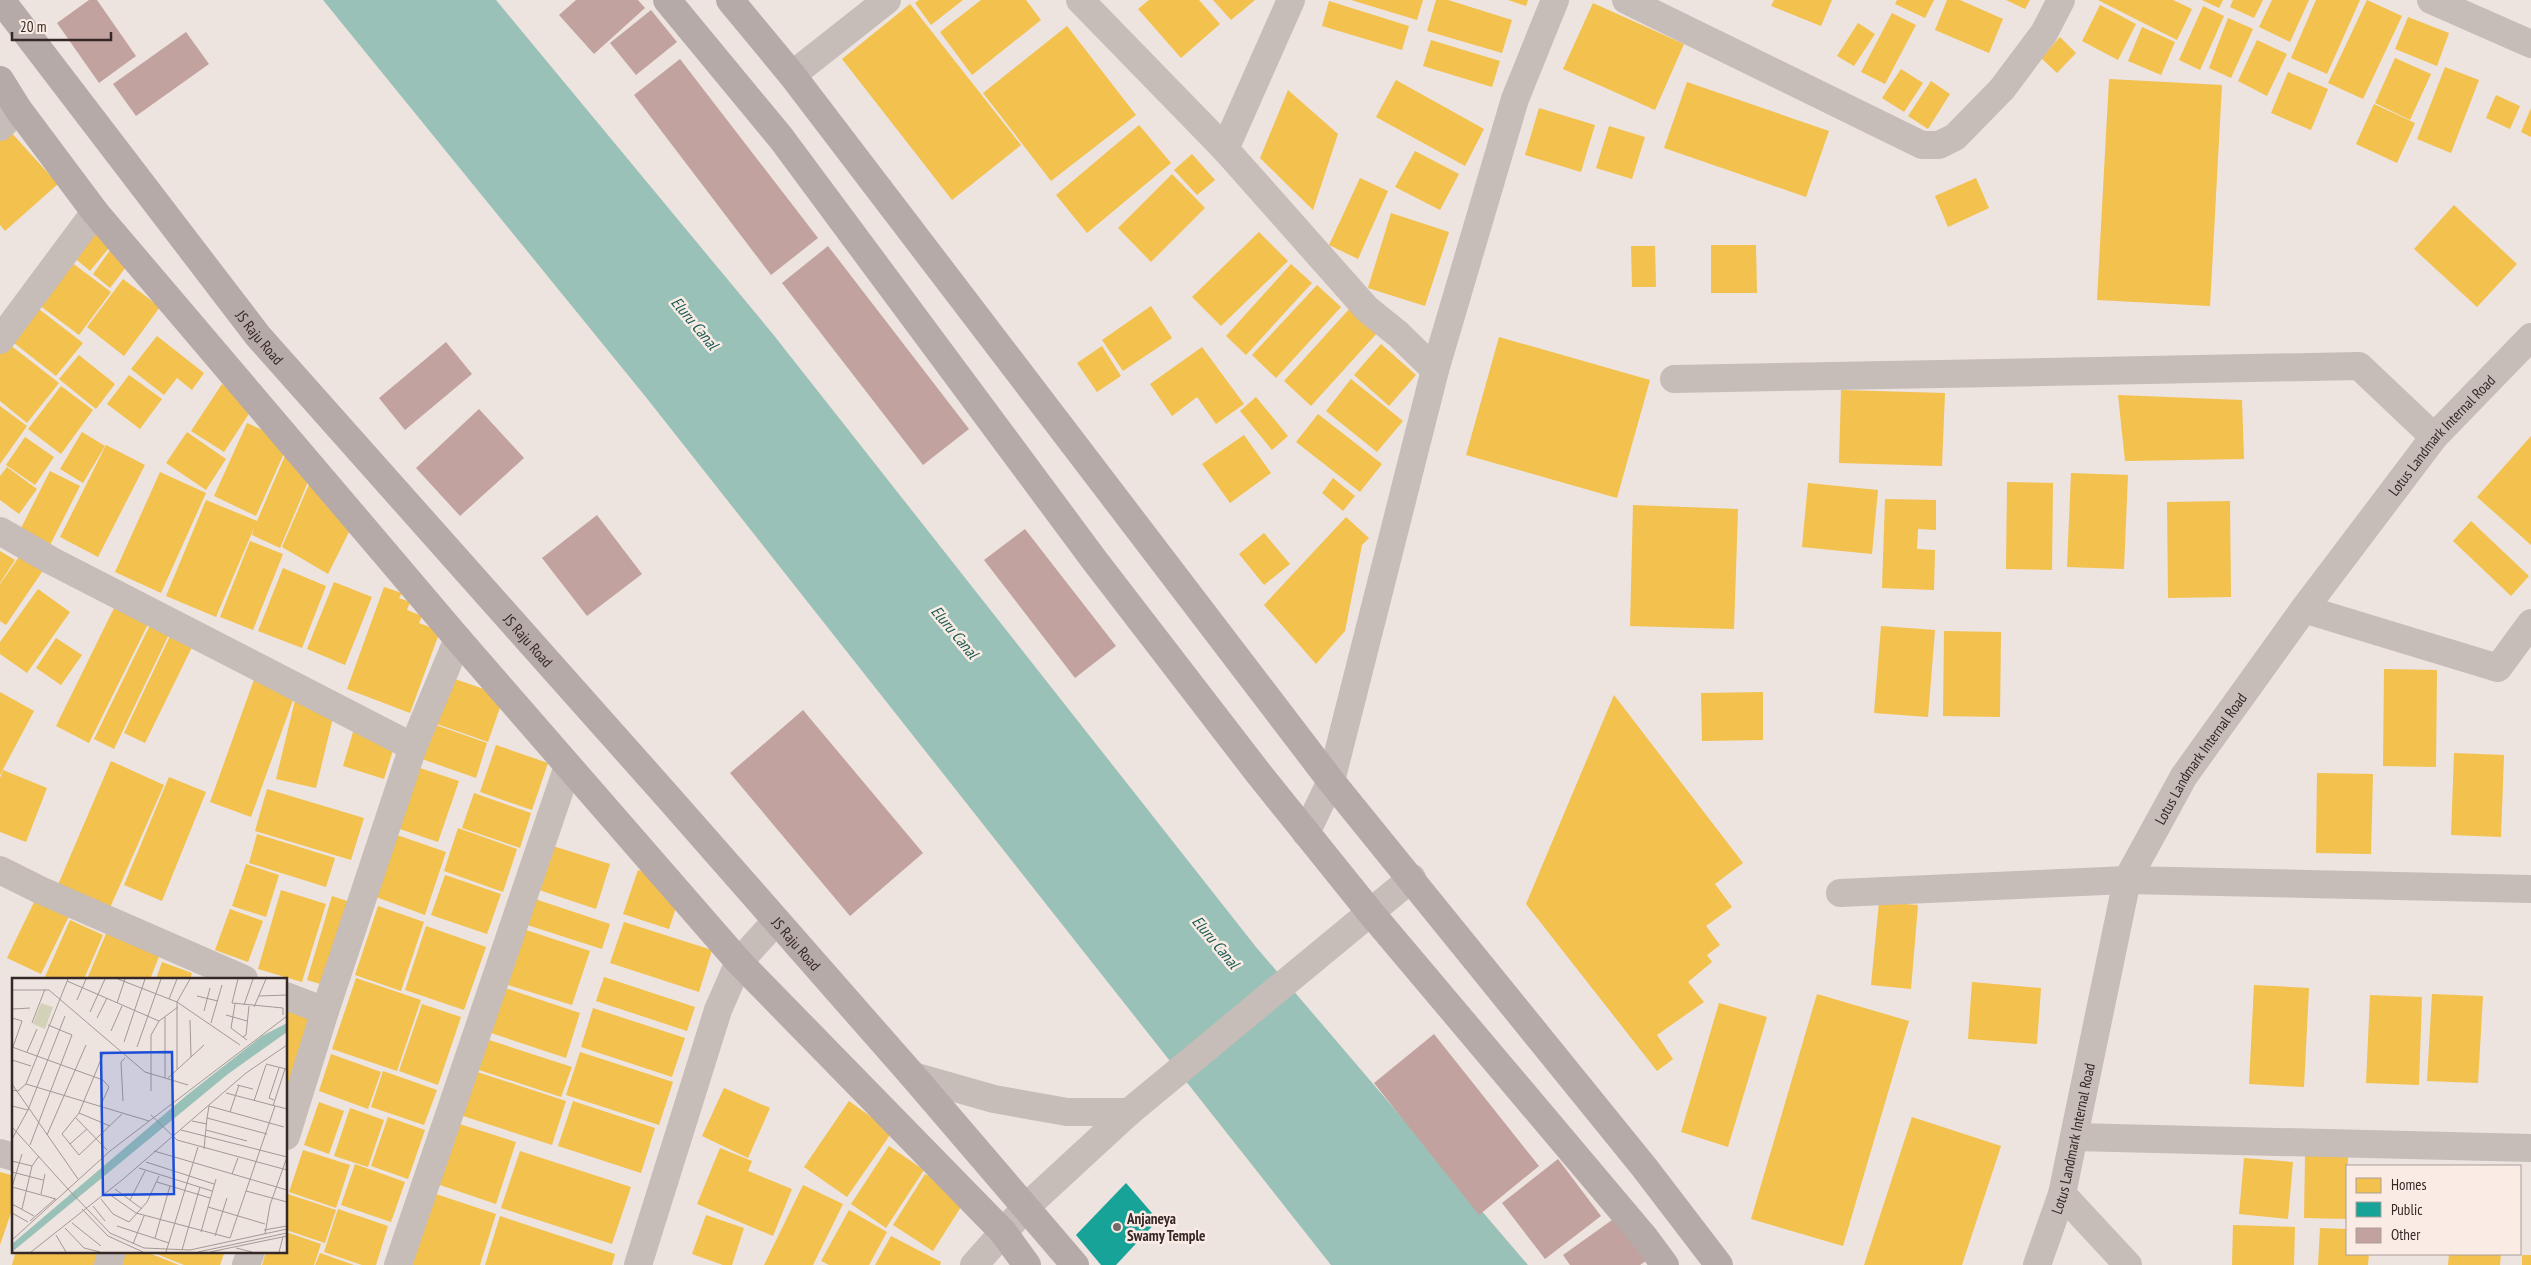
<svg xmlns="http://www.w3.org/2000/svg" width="2531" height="1265" viewBox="0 0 2531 1265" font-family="'PT Sans Narrow',sans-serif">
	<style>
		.water { fill: #9ac1b8 }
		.homes { fill: #f2c14e }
		.public { fill: #17a398 }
		.building { fill: #c2a29f }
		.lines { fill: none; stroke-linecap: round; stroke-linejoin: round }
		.minor { stroke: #c6bcb8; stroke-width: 28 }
		.major { stroke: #b5aaa7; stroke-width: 28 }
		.poi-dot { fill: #766967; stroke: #faece5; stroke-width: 2 }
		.labels { text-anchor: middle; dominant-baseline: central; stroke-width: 5; stroke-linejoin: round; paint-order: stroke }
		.street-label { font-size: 15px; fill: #362826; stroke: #faece5 }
		.poi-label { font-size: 15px; font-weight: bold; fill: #362826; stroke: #faece5; text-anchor: start }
		.water-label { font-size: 16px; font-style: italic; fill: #195b52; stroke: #faece5 }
		.inset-road { fill: none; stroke: #a49895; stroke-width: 1 }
		.view { fill: #1d4ed8; fill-opacity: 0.15; stroke: #1d4ed8; stroke-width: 2.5 }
		.inset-edge { fill: none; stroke: #362826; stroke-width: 2.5 }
	</style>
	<rect width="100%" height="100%" fill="#ede3df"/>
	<!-- water -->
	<path class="water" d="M323 0H496L772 333 1256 947 1528 1265H1331L645 396Z"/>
	<!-- homes -->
	<path class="homes" d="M919 0H963L931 25 915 3Z
		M981 0H1026L1041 20 972 75 940 32Z
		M1149 0H1199L1220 24 1181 58 1138 9Z
		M1213 0H1255L1231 20Z
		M1351 0H1423L1417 20Z
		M1436 0H1448L1512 20 1502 53 1427 31Z
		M1508 0H1528L1526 6Z
		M1774 0H1832L1821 26 1771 6Z
		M1897 0H1934L1925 18 1895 4Z
		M1947 0H1960L2003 19 1989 53 1935 30Z
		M2006 0H2030L2025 9Z
		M2098 0H2173L2192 9 2177 40Z
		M2202 0H2223L2219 8Z
		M2233 0H2263L2254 18 2230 7Z
		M2272 0H2309L2290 42 2259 27Z
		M2316 0H2360L2327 74 2291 58Z
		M2367 0 2402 16 2363 99 2328 83Z
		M1329 1 1409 26 1402 50 1322 26Z
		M1593 3 1684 44 1655 110 1563 69Z
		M910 4 1021 145 952 200 842 59Z
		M2100 5 2136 24 2118 60 2082 41Z
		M2203 6 2224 16 2200 70 2179 60Z
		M1892 13 1916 25 1885 84 1861 72Z
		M2408 17 2449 33 2437 66 2395 49Z
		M2228 18 2253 29 2231 78 2209 68Z
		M1858 23 1875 34 1854 66 1837 56Z
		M1067 26 1136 115 1051 181 983 93Z
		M2142 27 2175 42 2161 75 2128 61Z
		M2060 37 2076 53 2057 73 2041 58Z
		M1431 40 1500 61 1492 87 1423 66Z
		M2257 40 2287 54 2267 96 2238 81Z
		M2395 58 2431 74 2410 120 2375 103Z
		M2445 67 2479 80 2451 153 2417 139Z
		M1901 69 1923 83 1904 112 1882 98Z
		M2288 72 2328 89 2311 130 2271 113Z
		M2109 79 2222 85 2210 306 2097 300Z
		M1396 80 1484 129 1465 166 1376 117Z
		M1931 81 1950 94 1928 129 1908 116Z
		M1687 82 1829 131 1806 197 1664 148Z
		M1288 90 1338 134 1313 210 1260 158Z
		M2496 95 2520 106 2510 129 2486 118Z
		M2374 104 2415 123 2397 163 2356 144Z
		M1539 108 1595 125 1581 172 1525 155Z
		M2531 108V137L2521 132Z
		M1139 125 1171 163 1087 233 1056 195Z
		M1609 126 1645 137 1632 179 1596 168Z
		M8 129 58 184 5 231 0 225V136Z
		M1415 151 1459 174 1440 210 1395 187Z
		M1192 154 1215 180 1197 195 1174 170Z
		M1172 174 1205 208 1151 262 1118 228Z
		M1360 178 1388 191 1358 259 1329 245Z
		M1976 178 1989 208 1948 227 1935 196Z
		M2454 205 2517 264 2477 307 2414 249Z
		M1391 213 1449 232 1425 306 1368 288Z
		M94 227 113 243 90 271 71 255Z
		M1259 232 1288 261 1221 326 1192 297Z
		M1711 245H1756L1757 293H1711Z
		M1631 246H1655L1656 287H1632Z
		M111 249 129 263 110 288 93 274Z
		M67 259 111 292 79 335 35 302Z
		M1291 264 1312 283 1246 355 1226 336Z
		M123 279 160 307 124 356 87 327Z
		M1317 285 1341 307 1276 378 1252 355Z
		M35 306 83 343 56 376 9 339Z
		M1151 306 1172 338 1123 371 1102 340Z
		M1351 307 1378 332 1311 406 1284 381Z
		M157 336 204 373 192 390 177 378 164 395 131 369Z
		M1499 337 1650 380 1617 498 1466 455Z
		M5 341 59 383 27 423 0 401V348Z
		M1381 344 1416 375 1389 406 1354 375Z
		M1102 346 1121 376 1097 392 1077 363Z
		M1202 347 1244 404 1216 424 1197 397 1172 416 1150 384Z
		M79 355 115 384 96 409 59 379Z
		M129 375 162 399 140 429 107 404Z
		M1351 379 1403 421 1377 452 1326 411Z
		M222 384 254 406 224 452 191 431Z
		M61 386 93 410 61 454 28 429Z
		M1841 390 1945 393 1942 466 1839 463Z
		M2118 395 2242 400 2244 459 2125 461Z
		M1256 397 1288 436 1272 450 1240 411Z
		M0 406 27 426 0 464Z
		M1318 414 1382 464 1360 492 1296 442Z
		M247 423 289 442 256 516 214 496Z
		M82 432 105 446 83 483 60 469Z
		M187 432 226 459 206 490 166 463Z
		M1244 435 1271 473 1230 503 1202 464Z
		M2531 436V545L2477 497Z
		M25 437 54 457 35 485 6 465Z
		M106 445 145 465 98 557 60 537Z
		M287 451 313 470 280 548 252 535 254 528 216 617 166 596 206 500 257 521Z
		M7 467 37 489 19 514 0 500V476Z
		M50 471 80 486 47 551 17 536Z
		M160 472 206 493 161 593 115 572Z
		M2071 473 2128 475 2124 569 2067 567Z
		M1333 478 1355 496 1343 511 1322 493Z
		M310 482 352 526 328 574 282 547Z
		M2007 482 2053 483 2052 570 2006 569Z
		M1808 483 1878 490 1872 554 1802 547Z
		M1885 499 1936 500V530L1918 529 1917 549 1935 550 1934 590 1882 588Z
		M2230 501 2231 597 2168 598 2167 502Z
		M1633 505 1738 509 1734 629 1630 626Z
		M1346 517 1369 538 1362 545 1345 631 1316 664 1264 605Z
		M2471 521 2529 576 2511 596 2453 541Z
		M1264 533 1290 564 1264 585 1239 554Z
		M250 541 283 554 253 630 220 617Z
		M0 551 15 560 0 583Z
		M21 554 44 569 6 625 0 621V584Z
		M283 568 326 586 302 648 258 631Z
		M334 582 372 597 345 665 307 649Z
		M384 587 402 593 399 598 410 602 407 610 422 616 419 623 440 631 410 713 347 689Z
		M38 589 70 612 27 673 0 654V642Z
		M117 602 151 618 89 743 56 726Z
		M152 621 171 630 114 749 94 739Z
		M1881 626 1935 630 1928 717 1874 713Z
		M1944 631 2001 632 2000 717 1943 716Z
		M171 634 193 645 145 743 124 733Z
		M56 638 82 655 61 685 36 668Z
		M2384 669 2437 670 2436 767 2383 766Z
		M256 674 297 689 251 817 210 802Z
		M449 677 504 696 488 742 434 723Z
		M0 692 34 711 0 775Z
		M297 692 337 701 316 788 276 779Z
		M1763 692V740L1702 741 1701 693Z
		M1614 695 1743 863 1715 884 1732 907 1706 926 1720 945 1707 955 1712 962 1688 982 1704 1002 1657 1035 1673 1059 1657 1071 1526 904Z
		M358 715 400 728 384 779 343 766Z
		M433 724 487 743 476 778 422 759Z
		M496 745 548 763 532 810 480 792Z
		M2454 753 2504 755 2501 837 2451 835Z
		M111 761 164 785 109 910 57 887Z
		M414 766 459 781 438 842 394 827Z
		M3 770 47 788 26 842 0 832V778Z
		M2317 773 2373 774 2371 854 2316 853Z
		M169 777 206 792 162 901 124 885Z
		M267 789 364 818 351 860 255 831Z
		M474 793 531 813 520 848 462 828Z
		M458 828 517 849 503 892 444 871Z
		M257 834 335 858 326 887 249 863Z
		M397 835 446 852 425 915 376 897Z
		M553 846 610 864 596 909 539 890Z
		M246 864 279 875 266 917 232 906Z
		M638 870 663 878 680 895 669 929 623 914Z
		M445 875 501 894 487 934 431 915Z
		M281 890 326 904 302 982 258 969Z
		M38 894 72 910 41 974 7 958Z
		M332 896 353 903 327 986 307 980Z
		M532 898 610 924 602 949 524 924Z
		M1879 902 1918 905 1911 989 1871 985Z
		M378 906 424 922 401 991 355 975Z
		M230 909 263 921 248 962 215 950Z
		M70 920 103 935 84 979H44Z
		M624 922 712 950 699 992 610 963Z
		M426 926 486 947 464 1010 405 990Z
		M108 929 161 952 150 979H87Z
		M526 930 590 951 572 1005 508 985Z
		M162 962 192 973 190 979H156Z
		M604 977 695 1007 687 1031 596 1001Z
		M356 978 421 1000 397 1071 332 1049Z
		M1972 982 2041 988 2037 1044 1968 1039Z
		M2254 985 2309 988 2304 1087 2249 1084Z
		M502 987 580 1013 566 1058 488 1032Z
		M1817 994 1909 1021 1843 1246 1751 1219Z
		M2432 994 2483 996 2478 1083 2427 1081Z
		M2370 995 2422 997 2419 1085 2366 1083Z
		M286 1002 318 1013 292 1089 286 1087Z
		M1719 1003 1767 1017 1728 1147 1681 1132Z
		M422 1004 461 1017 438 1085 399 1071Z
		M593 1008 685 1038 672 1077 581 1047Z
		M483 1038 572 1067 561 1097 473 1068Z
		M580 1052 673 1082 659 1125 566 1095Z
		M331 1054 381 1072 368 1109 319 1091Z
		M471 1070 566 1101 552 1145 457 1114Z
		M383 1071 437 1090 424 1125 371 1107Z
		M724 1088 770 1108 748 1158 702 1136Z
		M573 1101 655 1128 641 1173 558 1146Z
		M849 1101 892 1132 847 1197 804 1167Z
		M319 1102 344 1111 329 1154 304 1145Z
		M350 1108 384 1120 368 1167 334 1156Z
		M388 1117 425 1130 408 1179 371 1166Z
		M1912 1117 2001 1146 1962 1265H1864Z
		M450 1121 516 1142 496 1204 431 1182Z
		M889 1146 924 1170 886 1228 851 1204Z
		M720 1148 752 1161 748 1171 792 1189 773 1236 697 1204Z
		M303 1150 350 1165 336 1208 289 1192Z
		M520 1151 631 1187 612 1244 501 1208Z
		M2305 1155 2348 1156 2347 1219 2304 1218Z
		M2244 1158 2293 1162 2288 1219 2239 1214Z
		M355 1164 405 1182 391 1222 341 1205Z
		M0 1172 14 1176V1204L0 1245Z
		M925 1174 966 1199 933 1251 893 1225Z
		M803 1185 843 1204 813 1265H764Z
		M424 1190 496 1214 480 1265H401Z
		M288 1194 336 1210 325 1243 286 1230V1200Z
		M338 1209 388 1226 376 1265H362L324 1252Z
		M849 1210 887 1232 869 1265H829L821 1261Z
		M706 1215 744 1228 732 1265H723L692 1254Z
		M500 1216 615 1254 612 1265H485Z
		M2233 1225 2295 1227 2294 1265H2232Z
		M2320 1228 2347 1229V1254H2369L2368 1265H2318Z
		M286 1232 321 1244 314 1265H262L266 1251H286Z
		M891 1236 941 1262 940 1265H875Z
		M16 1251H87L97 1254 94 1265H12Z
		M124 1251H144L179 1265H118Z
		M149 1251H225L220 1265H184Z
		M320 1253 354 1265H315Z
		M2449 1254H2501L2500 1265H2448Z
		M2522 1255H2531V1265H2522Z"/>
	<!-- public -->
	<path class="public" d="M1126 1183 1158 1220 1116 1265H1101L1076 1235Z"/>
	<!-- building -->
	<path class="building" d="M89 0H97L136 56 99 83 57 23Z
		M576 0H638L645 8 594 54 559 15Z
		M651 10 677 42 636 75 610 43Z
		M186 32 209 64 136 116 113 84Z
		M680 59 818 238 771 275 634 95Z
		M828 246 969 429 923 465 782 283Z
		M446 342 472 374 405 430 379 398Z
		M479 409 524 458 460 516 416 468Z
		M597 515 642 574 587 616 542 558Z
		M1025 529 1116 646 1075 678 984 560Z
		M803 710 923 853 850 916 730 773Z
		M1434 1034 1539 1166 1479 1215 1374 1083Z
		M1558 1159 1601 1216 1545 1259 1502 1203Z
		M1619 1215 1650 1258 1640 1265H1570L1563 1255Z"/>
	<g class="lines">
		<!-- minor -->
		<g class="minor">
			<path d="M1080 0 1225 149 1367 309 1398 334 1435 370"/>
			<path d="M1626 0 1922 145H1939L1955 137 2002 89 2044 33 2061 0"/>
			<path d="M2431 0 2531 44"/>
			<path d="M792 75 887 0"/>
			<path d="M0 127 18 109"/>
			<path d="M1225 149 1291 0"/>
			<path d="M0 340 95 212"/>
			<path d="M1674 379 2359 366 2434 437"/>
			<path d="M0 531 52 561 413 747"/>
			<path d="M2304 609 2498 668 2531 623"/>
			<path d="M1306 833 1331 781 1435 370 1515 99 1555 0"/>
			<path d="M0 870 40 890 244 979"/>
			<path d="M1840 893 2127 880 2531 889"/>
			<path d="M286 996 325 1011"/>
			<path d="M913 1076 994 1099 1067 1112H1129"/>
			<path d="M286 1136 325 1011 413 747 458 639"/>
			<path d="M2074 1137 2531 1148"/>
			<path d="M0 1153 14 1157"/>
			<path d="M2062 1194 2128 1265"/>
			<path d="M108 1265 112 1251"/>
			<path d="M246 1265 251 1251"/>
			<path d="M398 1265 568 766"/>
			<path d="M638 1265 718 1010 739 962 776 921"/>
			<path d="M974 1265 1026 1207 1129 1112 1412 878"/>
			<path id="s1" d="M2037 1265 2062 1194 2127 880 2184 776 2304 609 2434 437 2531 337"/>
		</g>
		<!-- major -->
		<g class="major">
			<path id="s2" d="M1 0 258 336 668 797 913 1076 1075 1265"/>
			<path d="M667 0 781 138 1095 561 1259 774 1370 912 1645 1238 1665 1265"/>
			<path d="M730 0 792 75 1331 781 1644 1167 1719 1265"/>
			<path d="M0 80 18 109 95 212 458 639 739 962 1003 1232 1027 1265"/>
		</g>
	</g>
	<!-- markers -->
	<circle class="poi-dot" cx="1117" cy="1227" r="5"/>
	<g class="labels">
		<!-- street labels -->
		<g class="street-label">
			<text stroke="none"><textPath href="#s2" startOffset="425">JS Raju Road</textPath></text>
			<text stroke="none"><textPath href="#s1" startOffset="942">Lotus Landmark Internal Road</textPath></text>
			<text stroke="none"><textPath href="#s2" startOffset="830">JS Raju Road</textPath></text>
			<text stroke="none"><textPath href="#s1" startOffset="538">Lotus Landmark Internal Road</textPath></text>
			<text stroke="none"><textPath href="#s2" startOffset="1235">JS Raju Road</textPath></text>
			<text stroke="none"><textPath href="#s1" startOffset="132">Lotus Landmark Internal Road</textPath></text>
		</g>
		<!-- poi labels -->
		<g class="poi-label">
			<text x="1127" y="1218">Anjaneya<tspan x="1127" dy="17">Swamy Temple</tspan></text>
		</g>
		<!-- water labels -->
		<g class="water-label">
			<text transform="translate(695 323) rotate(50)">Eluru Canal</text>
			<text transform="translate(955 632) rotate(50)">Eluru Canal</text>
			<text transform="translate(1216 942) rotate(50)">Eluru Canal</text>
		</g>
	</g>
	<!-- overview -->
	<g transform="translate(12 978)">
		<rect width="275" height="275" fill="#ede3df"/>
		<path d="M29 25 41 29 33 51 21 46Z" fill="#d3d1b8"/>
		<path d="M275 45V54L216 96 0 274V266L175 117 250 58Z" fill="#9ac1b8"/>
		<path class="inset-road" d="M56 1 14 106 137 143M106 1 165 24 228 67M226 1 220 25 271 30V37M55 3 147 43M0 12H37L133 94 176 107M185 18 206 23M247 18 275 17M157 21 165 1M65 22 74 1M105 25 113 1M223 26 219 50 235 62M232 27 241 1M242 29 254 1M1 31 18 30M192 33 198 10M78 34 93 1M214 37 235 43M0 40 10 43 1 69M85 40 95 20M178 42 179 79M20 45 33 11M199 45 210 7M99 53 110 28M231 59 234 57 237 28M112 64 133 1M0 69 91 102 97 109 88 129M125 69 149 1M15 74 25 51M92 74 67 135 50 156 67 177 110 136M0 82 19 88M254 86 274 91M165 91V24L178 1M153 100V39M156 100 192 67M0 106 66 201M225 107 241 111M0 112 6 113 14 106M139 113V57L147 43 166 29M214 115 275 131M262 122 257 120 267 90M111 123 109 84 113 80M242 123 254 87M0 128 16 132M261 128 273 91M218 134 227 107M67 135 98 148M139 137 165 162 275 192M64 140 95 172M180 143 195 146M0 149 55 210M169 152 275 179M194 152 235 163M255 156 195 140 197 128 272 149M35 157 74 67M0 161 16 132 53 38M58 166 75 151M18 167 60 57 36 47M192 171 195 140M142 173 275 212M0 183 20 188M134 184 202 206M127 190 200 213M0 194 31 202M220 196 226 180M204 201 196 229 253 246M145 204 198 220M0 209 44 221M0 209 10 176M55 210 98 255 132 270 178 272 275 251M103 211 130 231M234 213 275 224M29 216 33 196M97 216 124 235 218 260 263 128M89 221 101 236 117 244 135 224 147 198M118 222 133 193M0 226 22 238M81 228 93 243M10 231 20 188 27 178M70 231 96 258 131 274M0 235 16 244M18 243 43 221M60 245 89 268M105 248 157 265M53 250 72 270 88 274M252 252 275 248M189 254 196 229M253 256 258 227 275 179M44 257 54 274M203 258 215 220M143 260 158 208M0 262 98 173 275 38M121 266 132 238M224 270 240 274M170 272 188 209M19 274 110 202 234 95 275 67M154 274 186 169M186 274 275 255M198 274 275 258M267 274 271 259"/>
		<path class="view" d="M160 74 162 216 91 217 89 75Z"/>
		<rect width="275" height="275" class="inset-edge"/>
	</g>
	<!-- legend -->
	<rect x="2346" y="1165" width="175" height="90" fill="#faece5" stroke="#ac9e99"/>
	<rect x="2356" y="1178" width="25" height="15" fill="#f2c14e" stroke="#ac9e99"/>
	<text x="2391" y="1190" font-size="15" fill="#362826">Homes</text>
	<rect x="2356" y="1202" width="25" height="15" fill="#17a398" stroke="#ac9e99"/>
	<text x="2391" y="1215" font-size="15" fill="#362826">Public</text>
	<rect x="2356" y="1228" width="25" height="15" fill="#c2a29f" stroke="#ac9e99"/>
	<text x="2391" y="1240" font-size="15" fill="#362826">Other</text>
	<!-- scale -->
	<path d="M12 32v8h99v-8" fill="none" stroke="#362826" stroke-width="2.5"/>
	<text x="20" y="32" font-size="15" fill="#362826" stroke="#faece5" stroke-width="4" paint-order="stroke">20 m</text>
</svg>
